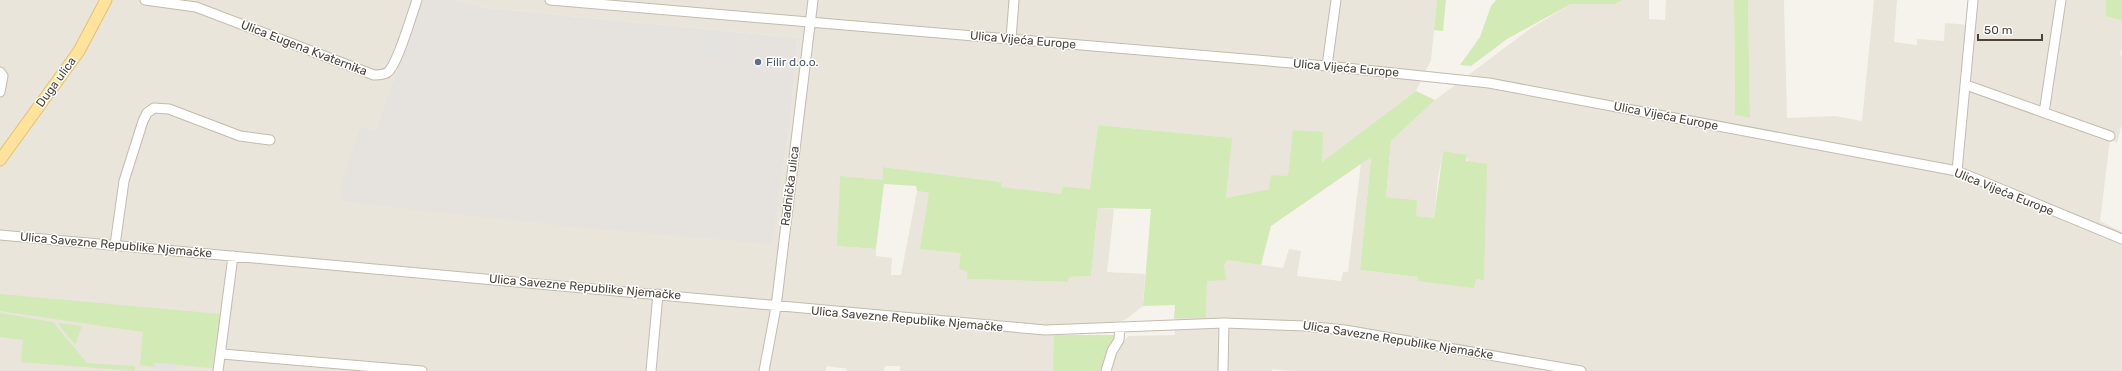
<svg xmlns="http://www.w3.org/2000/svg" width="2122" height="371" viewBox="0 0 2122 371" font-family="Rubik,sans-serif">
	<style>
		.residential { fill: #eae5da }
		.industrial { fill: #e6e2dd }
		.green { fill: #d2eab5 }
		.parking { fill: #e5e3e0 }
		.lines { fill: none; stroke-linecap: round; stroke-linejoin: round }
		.minor-casing { stroke: #c2bbae; stroke-width: 11 }
		.major-casing { stroke: #e6c16a; stroke-width: 13 }
		.minor { stroke: #fff; stroke-width: 9 }
		.major { stroke: #ffe39c; stroke-width: 11 }
		.service-dot { fill: #5c6f8a; stroke: #fff; stroke-width: 1.5 }
		.labels { text-anchor: middle; dominant-baseline: central; stroke-width: 3; stroke-linejoin: round; paint-order: stroke }
		.street-label { font-size: 12px; fill: #4b4439; stroke: #fff }
		.service-label { font-size: 12px; fill: #4e5e75; stroke: #fff; text-anchor: start }
	</style>
	<rect width="100%" height="100%" fill="#f6f3ec"/>
	<!-- residential -->
	<path class="residential" d="M0 0H422L375 131 361 126 343 202 772 243 790 121 798 38 478 7 457 0H1437L1431 60 1416 91 1321 163 1288 176 1269 189 1226 198 1231 138 1098 125 1091 189 1063 186 1061 194 1027 191 1001 187V182L883 167V180L837 246 876 249V256L892 258 891 275H901L917 191 929 193 962 253 967 271 968 279 1068 282 1069 277 1091 276 1098 208 1114 209 1107 272 1145 274 1143 306 1125 320 1108 323 1056 325 1053 371H900V366H885L884 371H847V369L827 366 826 371H0Z
		M1623 0H1649V19L1665 20 1666 0H1734L1735 115 1750 118 1748 0H1784L1787 118 1835 116 1862 121 1874 0H1897L1894 42 1917 45V39L1944 41 1945 23 1971 25 1973 0H2106V16L2122 21V47L2120 55 2122 56V124L2117 143 2110 140 2100 221 2122 232V371H1293L1272 369V371H1106L1121 343 1129 336 1175 335 1174 318H1206L1207 281 1224 266 1227 260 1283 268 1289 249 1301 251 1297 276 1341 281 1343 272H1348L1361 163 1371 157 1360 270 1418 277 1417 281 1484 279 1467 156 1443 151 1438 178 1434 218 1415 216 1416 200 1386 197 1391 141 1435 100 1531 28 1571 4H1615Z"/>
	<!-- industrial -->
	<path class="industrial" d="M422 0H457L478 7 798 38 790 121 772 244 577 227 343 202 340 185 361 126 375 131Z"/>
	<!-- green -->
	<path class="green" d="M1437 0H1446L1443 31 1434 30Z
		M1496 0H1623L1615 4H1571L1507 39 1471 66 1460 65 1480 37 1491 6Z
		M1734 0H1748L1750 118 1735 115Z
		M2106 0H2122V21L2106 16Z
		M1416 91 1435 100 1391 141 1386 197 1417 200 1416 216 1434 218 1443 151 1467 155 1466 161 1487 164 1484 280 1476 279 1474 288 1417 281 1418 277 1360 270 1371 157 1271 226 1261 265 1227 260 1224 266 1226 280 1207 281 1206 318H1174L1175 305 1143 306 1151 209 1098 208 1091 276 1069 277 1068 282 967 279V271L959 269 961 253 920 249 929 193 917 191 916 186 884 184 876 249 837 246 840 176 883 180V167L1001 182V187L1061 194 1063 186 1090 189 1098 125 1232 138 1226 198 1269 189 1271 175 1288 176 1293 130 1323 132 1322 162Z
		M0 294 220 314 212 368 154 363V367L140 365 143 332 0 311Z
		M0 313 53 322 87 363 135 366V371L21 362 23 340 0 337Z
		M59 323 82 326 75 345 59 325Z
		M1054 335H1114L1116 337 1103 371H1053Z"/>
	<!-- parking -->
	<path class="parking" d="M701 31 734 34 732 56 699 53Z
		M154 363 176 364V371H154Z"/>
	<g class="lines">
		<!-- minor casing -->
		<g class="minor-casing">
			<path id="minor" d="M145 0 196 7 374 75C379 75 384 75 388 72 398 63 412 14 417 0
				M550 0 1327 66 1489 83 1957 171 2122 239
				M1011 39 1014 0
				M1327 66 1336 0
				M0 72 3 76 0 92
				M1966 85 2110 136
				M2044 113 2061 0
				M1957 171 1973 0
				M0 235 1045 330 1224 323 1305 326 1345 330 1581 371
				M115 245 124 181 143 121 147 113 154 108 169 109 240 136 270 140
				M222 354 422 371
				M218 371 233 256
				M651 371 658 294
				M764 371 776 307 813 0
				M1106 371 1112 351 1119 340 1120 327
				M1223 371 1224 323"/>
		</g>
		<!-- major casing -->
		<g class="major-casing">
			<path id="major" d="M0 160 79 51 106 0"/>
		</g>
		<!-- minor -->
		<use href="#minor" class="minor"/>
		<!-- major -->
		<use href="#major" class="major"/>
	</g>
	<!-- markers -->
	<circle class="service-dot" cx="758" cy="62" r="4"/>
	<g class="labels">
		<!-- street labels -->
		<g class="street-label">
			<text transform="translate(1023 40) rotate(5)">Ulica Vijeća Europe</text>
			<text transform="translate(304 48) rotate(21)">Ulica Eugena Kvaternika</text>
			<text transform="translate(1346 68) rotate(5)">Ulica Vijeća Europe</text>
			<text transform="translate(56 82) rotate(-54)">Duga ulica</text>
			<text transform="translate(1666 116) rotate(11)">Ulica Vijeća Europe</text>
			<text transform="translate(790 186) rotate(-83)">Radnička ulica</text>
			<text transform="translate(2004 192) rotate(22)">Ulica Vijeća Europe</text>
			<text transform="translate(116 245) rotate(5)">Ulica Savezne Republike Njemačke</text>
			<text transform="translate(585 287) rotate(5)">Ulica Savezne Republike Njemačke</text>
			<text transform="translate(907 319) rotate(5)">Ulica Savezne Republike Njemačke</text>
			<text transform="translate(1398 340) rotate(9)">Ulica Savezne Republike Njemačke</text>
		</g>
		<!-- service labels -->
		<g class="service-label">
			<text x="766" y="62">Filir d.o.o.</text>
		</g>
	</g>
	<!-- scale -->
	<path d="M1978 34v6h64v-6" fill="none" stroke="#4b4439" stroke-width="2"/>
	<text x="1984" y="34" font-size="12" fill="#4b4439" stroke="#ffffff" stroke-width="3" paint-order="stroke">50 m</text>
</svg>
